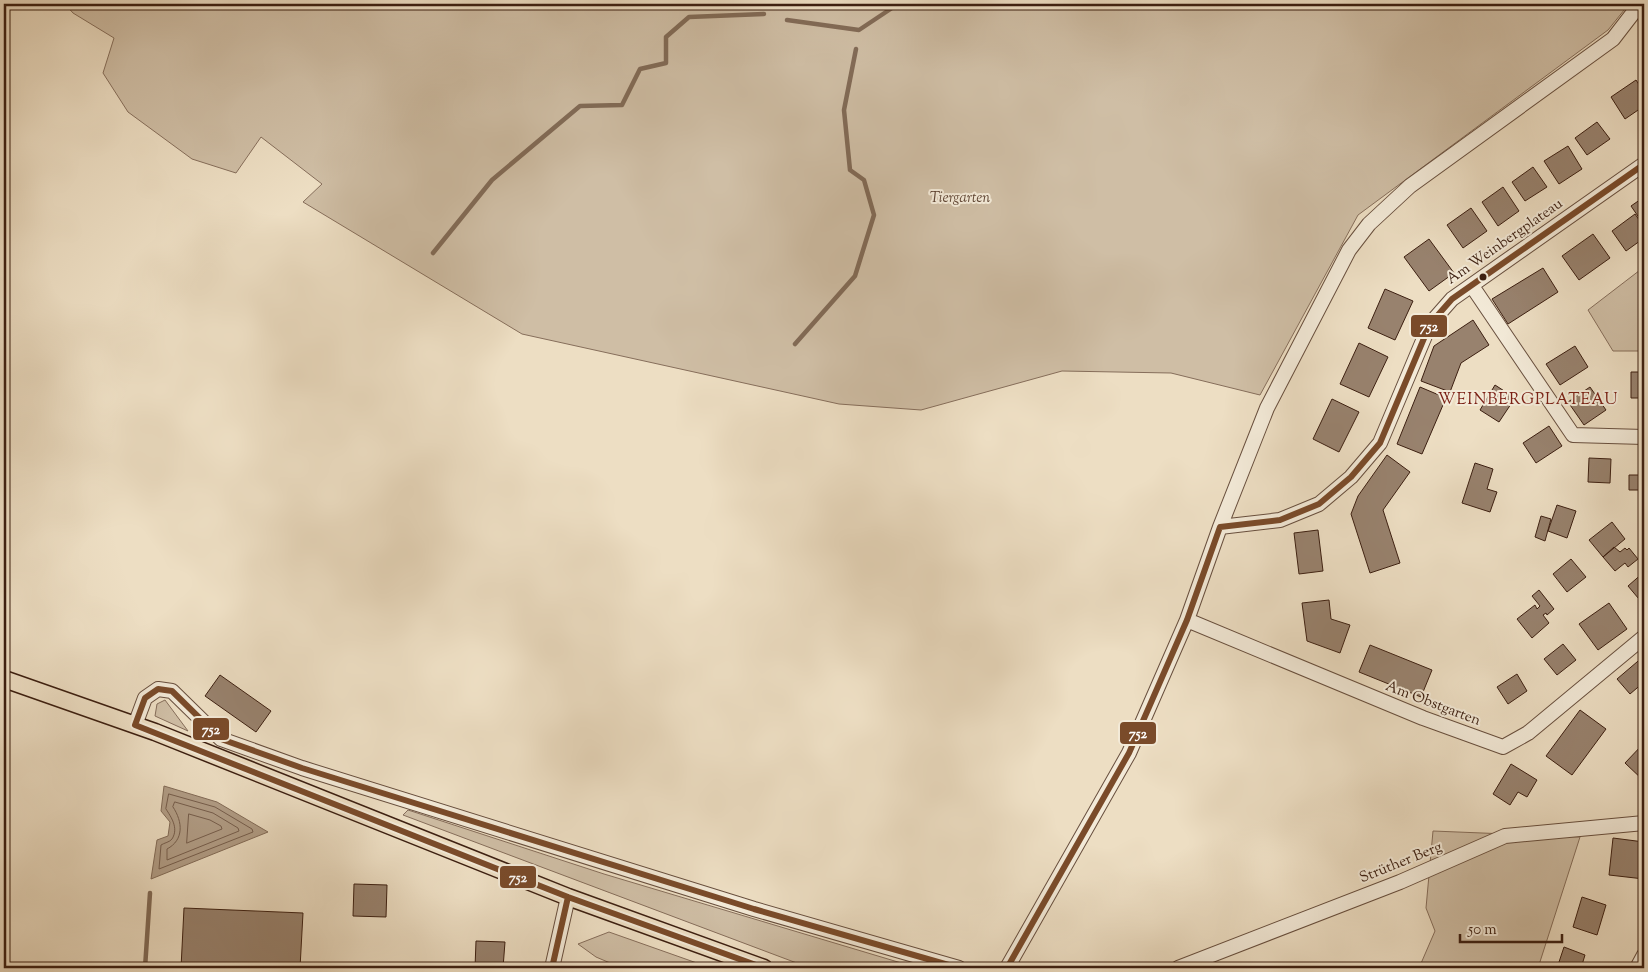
<svg xmlns="http://www.w3.org/2000/svg" width="1648" height="972" viewBox="0 0 1648 972" font-family="'Sorts Mill Goudy',serif">
	<style>
		.green { fill: #cfbea5; stroke: #866e5b }
		.water { fill: #b19d86; stroke: #826b57 }
		.lines { fill: none; stroke-linecap: round; stroke-linejoin: round }
		.shore { stroke: #765e4c; stroke-width: 1 }
		.stream { stroke: #826b57; stroke-width: 4.5 }
		.building { fill: #98826e; stroke: #3c1f11 }
		.minor-casing { stroke: #684f3e; stroke-width: 16 }
		.major-casing { stroke: #3c1f11; stroke-width: 19 }
		.minor { stroke: #f3ead8; stroke-width: 14 }
		.major { stroke: #eddec3; stroke-width: 16 }
		.bus-1-casing { stroke: #f3ead8; stroke-width: 10 }
		.bus-1 { stroke: #7a4b2a; stroke-width: 6 }
		.bus-dot { fill: #3c1f11; stroke: #f3ead8; stroke-width: 2 }
		.labels { text-anchor: middle; dominant-baseline: central; stroke-width: 4; stroke-linejoin: round; paint-order: stroke }
		.park-label { font-size: 15px; font-style: italic; fill: #614736; stroke: #f3ead8 }
		.street-label { font-size: 15px; fill: #3c1f11; stroke: #f3ead8 }
		.neighbourhood-label { font-size: 16px; letter-spacing: 1px; fill: #7a1f14; stroke: #f3ead8 }
		.line-badge { stroke: #f3ead8; stroke-width: 2 }
		.badge-label { font-size: 14px; text-anchor: middle; font-weight: bold; fill: #fff }
	</style>
	<rect width="100%" height="100%" fill="#eddec3"/>
	<filter id="stains"><feTurbulence type="fractalNoise" baseFrequency=".004" numOctaves="4"/><feColorMatrix values="0 0 0 0 .2 0 0 0 0 .09 0 0 0 0 .02 0 0 0 .5 -.17"/></filter>
	<radialGradient id="worn" r=".72"><stop offset=".6" stop-color="#630" stop-opacity="0"/><stop offset="1" stop-color="#630" stop-opacity=".3"/></radialGradient>
	<!-- green -->
	<path class="green" d="M65 4H1629L1608 30 1358 215 1260 395 1171 373 1062 371 921 410 839 404 522 334 303 202 322 184 261 137 236 173 192 159 128 112 103 73 114 38 73 13Z
		M1644 267V351H1613L1588 310Z
		M165 700 188 731 155 716 157 704Z
		M408 810 604 874 918 968H810L403 815Z
		M1433 831 1580 837 1538 968H1419L1435 931 1426 908Z
		M609 932 711 968H622L596 957 578 944Z"/>
	<!-- water -->
	<path class="water" d="M164 786 217 802 268 832 151 879 157 840 168 836 170 822 161 811Z"/>
	<g class="lines">
		<!-- shore -->
		<path class="shore" d="M169 794 215 807 252 829 253 832 159 869 161 845C164 843 170 842 172 839 179 828 171 817 166 809Z
			M175 802 213 813 238 828 239 831 167 860V849C184 840 183 822 173 807Z
			M189 814 210 820 221 826 222 829 187 843Z"/>
		<!-- stream -->
		<path class="stream" d="M787 20 859 30 898 4
			M433 253 492 180 580 106 622 105 640 69 666 63V37L689 17 764 14
			M795 344 855 276 874 215 864 180 850 170 844 110 856 49
			M145 968 150 893"/>
	</g>
	<!-- building -->
	<path class="building" d="M1636 80 1644 92V106L1625 119 1611 97Z
		M1597 122 1610 139 1587 155 1575 138Z
		M1568 146 1582 169 1559 184 1544 161Z
		M1533 167 1547 187 1525 201 1512 182Z
		M1503 187 1519 211 1498 226 1482 202Z
		M1644 197V225L1631 206Z
		M1471 208 1487 231 1463 248 1447 225Z
		M1635 214 1644 227V238L1626 251 1612 231Z
		M1593 234 1610 258 1579 280 1562 256Z
		M1429 239 1454 273 1429 291 1404 257Z
		M1543 268 1558 292 1508 324 1492 299Z
		M1385 289 1413 301 1395 340 1368 328Z
		M1473 320 1489 345 1461 363 1450 392 1421 381 1434 346Z
		M1359 343 1388 357 1369 397 1340 384Z
		M1575 346 1588 367 1560 385 1546 364Z
		M1631 372H1644V398H1631Z
		M1495 385 1515 398 1499 422 1480 410Z
		M1420 387 1446 398 1422 454 1397 444Z
		M1590 387 1606 410 1584 425 1568 402Z
		M1332 399 1359 412 1339 452 1313 439Z
		M1549 426 1562 446 1536 463 1523 443Z
		M1387 455 1410 472 1383 510 1400 563 1370 573 1351 514 1358 496Z
		M1589 458 1611 459 1610 483 1588 482Z
		M1644 461V490H1629V475H1644Z
		M1475 463 1493 469 1487 489 1497 492 1490 512 1462 503Z
		M1557 505 1576 511 1567 538 1548 531Z
		M1541 516 1551 519 1545 541 1535 537Z
		M1612 522 1625 539 1603 557 1589 540Z
		M1318 530 1323 571 1299 574 1294 533Z
		M1614 547 1620 552 1625 548 1627 550 1629 548 1638 559 1628 567 1625 563 1615 571 1603 557Z
		M1571 559 1586 577 1567 592 1553 574Z
		M1644 572V605L1628 586Z
		M1539 590 1554 609 1547 615 1546 613 1543 615 1549 623 1532 638 1517 619 1535 605 1537 609 1540 606 1532 596Z
		M1329 600 1331 619 1350 625 1340 653 1307 641 1302 603Z
		M1609 603 1627 629 1598 650 1579 624Z
		M1563 644 1576 660 1557 675 1544 659Z
		M1370 645 1432 670 1421 697 1359 672Z
		M1644 656V682L1630 694 1617 679Z
		M1517 674 1527 691 1508 704 1497 687Z
		M220 675 271 711 256 732 205 696Z
		M1580 710 1606 729 1572 775 1546 756Z
		M1644 743V781L1625 763Z
		M1511 764 1537 780 1527 797 1518 792 1510 805 1493 794Z
		M1613 838 1644 842V879L1609 875Z
		M354 884 387 885 386 917 353 916Z
		M1582 897 1606 905 1597 935 1573 927Z
		M184 908 303 913 300 968H181Z
		M476 941 505 942 503 968H475Z
		M1564 947 1585 955 1581 968H1557Z"/>
	<g class="lines">
		<!-- minor casing -->
		<g class="minor-casing">
			<path id="minor" d="M1472 286 1573 435 1644 437
				M1220 527 1280 520 1319 504 1351 477 1380 443 1430 324 1452 299 1644 164
				M1187 620 1423 718 1503 747 1528 733 1644 637
				M135 725 145 698 158 689 172 691 221 739 302 768 754 909 959 968
				M552 968 568 897
				M1007 968 1129 753 1187 620 1220 527 1267 408 1349 250 1369 224 1410 186 1613 39 1640 4
				M1178 968 1400 882 1505 836 1644 823
				M1637 968 1644 955"/>
		</g>
		<!-- major casing -->
		<g class="major-casing">
			<path id="major" d="M4 679 155 732 568 897 764 968"/>
		</g>
		<!-- minor -->
		<use href="#minor" class="minor"/>
		<!-- major -->
		<use href="#major" class="major"/>
		<!-- bus-1 casing -->
		<g class="bus-1-casing">
			<path id="bus-1" d="M552 968 568 897
				M764 968 568 897 135 725 145 698 158 689 172 691 221 739 302 768 754 909 959 968
				M1007 968 1129 753 1187 620 1220 527 1280 520 1319 504 1351 477 1380 443 1430 324 1452 299 1643 165"/>
		</g>
		<!-- bus-1 -->
		<use href="#bus-1" class="bus-1"/>
	</g>
	<!-- markers -->
	<circle class="bus-dot" cx="1483" cy="277" r="4.5"/>
	<g class="labels">
		<!-- park labels -->
		<g class="park-label">
			<text x="960" y="198">Tiergarten</text>
		</g>
		<!-- street labels -->
		<g class="street-label">
			<text transform="translate(1505 242) rotate(-35)">Am Weinbergplateau</text>
			<text transform="translate(1433 704) rotate(21)">Am Obstgarten</text>
			<text transform="translate(1401 863) rotate(-22)">Strüther Berg</text>
		</g>
		<!-- neighbourhood labels -->
		<g class="neighbourhood-label">
			<text x="1528" y="400">WEINBERGPLATEAU</text>
		</g>
	</g>
	<g class="line-badge">
		<rect x="1410" y="314" width="38" height="24" rx="5" fill="#7a4b2a"/>
		<rect x="192" y="717" width="38" height="24" rx="5" fill="#7a4b2a"/>
		<rect x="1119" y="721" width="38" height="24" rx="5" fill="#7a4b2a"/>
		<rect x="499" y="865" width="38" height="24" rx="5" fill="#7a4b2a"/>
	</g>
	<g class="badge-label">
		<text x="1429" y="331">752</text>
		<text x="211" y="734">752</text>
		<text x="1138" y="738">752</text>
		<text x="518" y="882">752</text>
	</g>
	<!-- margin -->
	<rect width="1648" height="972" fill="none" stroke="#eddec3" stroke-width="20"/>
	<rect x="5" y="5" width="1638" height="962" fill="none" stroke="#3c1f11" stroke-width="2.5"/>
	<rect x="10" y="10" width="1628" height="952" fill="none" stroke="#3c1f11"/>
	<!-- scale -->
	<path d="M1460 934v8h102v-8" fill="none" stroke="#3c1f11" stroke-width="2.5"/>
	<text x="1468" y="934" font-size="15" fill="#3c1f11" stroke="#f3ead8" stroke-width="4" paint-order="stroke">50 m</text>
	<rect width="100%" height="100%" filter="url(#stains)"/>
	<rect width="100%" height="100%" fill="url(#worn)"/>
</svg>
